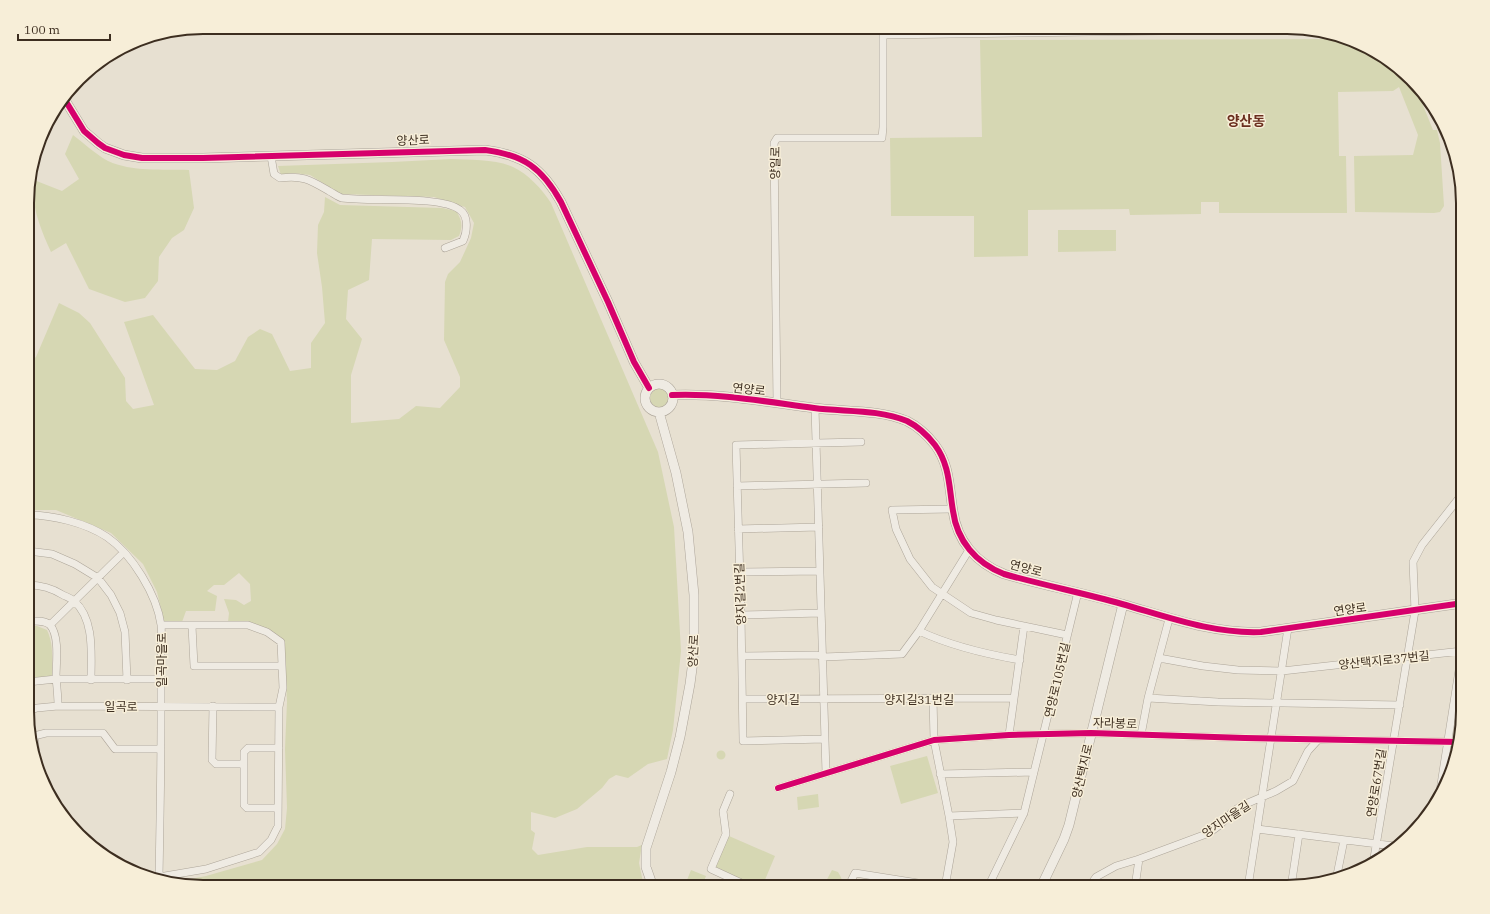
<svg xmlns="http://www.w3.org/2000/svg" width="1490" height="914" viewBox="0 0 1490 914" font-family="'IBM Plex Serif','Noto Sans KR',serif">
	<style>
		.green { fill: #d6d7b3 }
		.lines { fill: none; stroke-linecap: round; stroke-linejoin: round }
		.minor-casing { stroke: #ada599; stroke-width: 8 }
		.tertiary-casing { stroke: #ada599; stroke-width: 10 }
		.minor { stroke: #efebe3; stroke-width: 7 }
		.tertiary { stroke: #efebe3; stroke-width: 9 }
		.cycleway-casing { stroke: #f7eed8; stroke-width: 8 }
		.cycleway { stroke: #d6006c; stroke-width: 6 }
		.labels { text-anchor: middle; dominant-baseline: central; stroke-width: 3; stroke-linejoin: round; paint-order: stroke }
		.street-label { font-size: 12px; fill: #3d2e20; stroke: #f7eed8 }
		.quarter-label { font-size: 14px; font-weight: bold; fill: #6b2e1e; stroke: #f7eed8 }
		.rim { fill: none; stroke: #3d2e20; stroke-width: 2 }
	</style>
	<rect width="100%" height="100%" fill="#e7e0d1"/>
	<!-- green -->
	<path class="green" d="M845 27H877V28L864 31 845 32Z
		M1345 39 1385 57 1418 93 1433 130H1437L1440 143 1444 206 1440 212 1434 213 1355 212 1354 156 1413 155 1418 135 1399 87 1393 91 1338 92 1339 156H1346L1347 213H1219V202H1201V214L1130 215 1129 209 1028 210V256L974 257V216H891L890 138 982 137 980 40Z
		M73 135C84 143 95 154 108 161 132 172 162 169 189 170L194 208 184 230 172 238 159 257 158 281 145 298 125 302 89 289 66 243 51 252C41 230 30 204 34 180L62 191 79 179 65 154Z
		M451 159C470 160 496 159 513 167 528 174 542 189 551 203L658 452 674 527 681 651 673 730 667 759 648 764 628 778 616 775 609 779 602 788 577 809 555 818 531 812V830L535 833 532 849 538 855 587 847H637L642 845 639 863 644 887H203L175 882 206 876 262 860 277 844 285 829 287 808 285 749 287 702 284 640C263 625 255 622 228 622L229 613 224 599 236 600 244 605 251 601 250 584 239 573 224 585H214L207 591 217 596 215 611H186L182 622 164 621 157 592 143 564 111 533 56 510H28V362L36 357 59 303 79 313 90 323 125 378 126 401 133 409 154 405 124 322 153 315 195 369 217 370 235 361 248 337 260 329 272 334 290 371 311 368V343L325 323 322 287 317 253 318 225 324 212 325 197 340 205 442 208 456 211C462 220 463 226 459 236L451 240 372 239 369 280 348 290 346 319 362 339 351 375V423L399 419 416 406 440 408 460 387V377L444 340 445 282 448 274 460 262 471 238 474 223 465 207 434 197 341 194 310 175 294 173 281 175 278 166 392 162Z
		M1058 230H1116V251L1058 252Z
		M650 398a10 10 0 1 1 20 0a10 10 0 1 1-20 0Z
		M28 626H37L47 630C54 645 52 660 52 675L48 677 28 679Z
		M716.5 755a4.5 4.5 0 1 1 9 0a4.5 4.5 0 1 1-9 0Z
		M927 756 938 793 901 804 890 766Z
		M818 794 819 807 798 810 797 797Z
		M729 836 775 856 762 887H756L715 868Z
		M691 870 706 876 702 886 687 880Z
		M832 870 838 872C841 877 844 881 840 887H828L824 885Z"/>
	<g class="lines">
		<!-- minor casing -->
		<g class="minor-casing">
			<path id="minor" d="M883 35 1306 29
				M271 156 274 174 280 178C303 175 310 180 329 191 333 193 338 197 342 198 370 202 441 195 460 210 469 216 467 232 463 241L445 248
				M777 403 774 143 777 138H882L883 127V27
				M815 408 826 773
				M737 486 866 483
				M952 509 892 510 896 529 910 559 932 587 971 613 996 620 1067 635
				M28 515C53 515 86 523 107 537 132 554 157 595 161 625 162 634 161 644 161 653 161 675 161 697 161 720 161 772 160 825 159 877L153 879
				M738 529 819 527
				M28 551 52 554 75 564 98 578 111 595 120 613 125 632 127 680
				M740 572 820 571
				M28 585C41 585 52 588 63 595 67 597 71 598 74 601 95 619 91 655 91 680
				M741 615 821 613
				M28 621C35 621 45 620 50 625 60 636 56 664 56 678 57 687 58 697 58 706
				M50 625 124 552
				M192 626 194 666H282
				M919 631C951 646 985 654 1020 660
				M742 656 817 655 823 657 902 654 919 631 969 550
				M1159 658 1203 666 1238 670 1282 671 1462 651 1439 797
				M28 682 56 679H161
				M933 698 934 740 949 816 953 842 945 887
				M1148 698 1218 702 1400 705
				M743 699 1014 698
				M213 706 212 760 216 764H244
				M28 711 37 708 58 706 279 707
				M34 735 36 755
				M1009 735 1024 626
				M1141 735 1148 698 1169 619
				M30 737 46 733H103L115 749H161
				M825 739 743 741 741 615 736 445 861 442
				M940 774 1034 772
				M778 788 934 740 1009 735 1091 733 1245 738 1459 742
				M730 794 723 811 726 834 711 869 750 887
				M278 808H247L244 805V752L248 748H279
				M949 816 1024 813
				M1257 829 1394 846
				M1373 864 1415 611 1413 562 1422 545 1463 493
				M1337 875 1344 840
				M159 877 206 869 259 852 271 840 278 826 279 707 283 688 281 642 267 632 248 625H161
				M848 887 855 873 943 887
				M988 887 1024 813 1078 592
				M1089 887 1096 877 1116 866 1139 859 1209 833 1220 825 1232 812 1241 806 1276 791 1293 781 1308 751 1318 740
				M1135 887 1139 859
				M1248 887 1288 628
				M1291 887 1299 834"/>
		</g>
		<!-- tertiary casing -->
		<g class="tertiary-casing">
			<path id="tertiary" d="M65 100 84 131 98 143 105 148 124 155 142 158H203L485 150C524 155 542 168 561 202L608 302 634 362 649 388
				M645 398a14 14 0 1 1 28 0a14 14 0 1 1-28 0Z
				M672 395C719 393 768 402 814 408 844 412 878 409 907 421 917 426 928 436 935 445 950 465 949 488 953 511 957 541 976 563 1004 574 1043 585 1083 593 1122 604 1168 617 1213 634 1261 632L1463 603
				M653 887 646 867V848L671 772 680 737 690 684 693 661 694 634V595L688 532 676 473 659 412
				M1041 887 1064 839 1069 825 1123 604"/>
		</g>
		<!-- minor -->
		<use href="#minor" class="minor"/>
		<!-- tertiary -->
		<use href="#tertiary" class="tertiary"/>
		<!-- cycleway casing -->
		<g class="cycleway-casing">
			<path id="cycleway" d="M65 100 84 131 98 143 105 148 124 155 142 158H203L485 150C524 155 542 168 561 202L608 302 634 362 649 388
				M672 395C719 393 768 402 814 408 844 412 878 409 907 421 917 426 928 436 935 445 950 465 949 488 953 511 957 541 976 563 1004 574 1043 585 1083 593 1122 604 1168 617 1213 634 1261 632L1463 603
				M778 788 934 740 1009 735 1091 733 1245 738 1459 742"/>
		</g>
		<!-- cycleway -->
		<use href="#cycleway" class="cycleway"/>
	</g>
	<g class="labels">
		<!-- street labels -->
		<g class="street-label">
			<text transform="translate(413 140) rotate(-2)">양산로</text>
			<text transform="translate(775 163) rotate(-89)">양일로</text>
			<text transform="translate(749 389) rotate(6)">연양로</text>
			<text transform="translate(1026 568) rotate(15)">연양로</text>
			<text transform="translate(740 594) rotate(-92)">양지길2번길</text>
			<text transform="translate(1350 609) rotate(-8)">연양로</text>
			<text transform="translate(693 651) rotate(-87)">양산로</text>
			<text transform="translate(161 660) rotate(-90)">일곡마을로</text>
			<text transform="translate(1384 660) rotate(-6)">양산택지로37번길</text>
			<text transform="translate(1057 680) rotate(-77)">연양로105번길</text>
			<text x="783" y="699">양지길</text>
			<text x="919" y="699">양지길31번길</text>
			<text x="121" y="706">일곡로</text>
			<text transform="translate(1115 723) rotate(2)">자라봉로</text>
			<text transform="translate(1082 771) rotate(-77)">양산택지로</text>
			<text transform="translate(1376 783) rotate(-81)">연양로67번길</text>
			<text transform="translate(1226 819) rotate(-34)">양지마을길</text>
		</g>
		<!-- quarter labels -->
		<g class="quarter-label">
			<text x="1246" y="121">양산동</text>
		</g>
	</g>
	<!-- crop -->
	<path d="M0 0H1490V914H0ZM203 34H1287A169 169 0 0 1 1456 203V711A169 169 0 0 1 1287 880H203A169 169 0 0 1 34 711V203A169 169 0 0 1 203 34Z" fill="#f7eed8" fill-rule="evenodd"/>
	<path class="rim" d="M203 34H1287A169 169 0 0 1 1456 203V711A169 169 0 0 1 1287 880H203A169 169 0 0 1 34 711V203A169 169 0 0 1 203 34Z"/>
	<!-- scale -->
	<path d="M18 34v6h92v-6" fill="none" stroke="#3d2e20" stroke-width="2"/>
	<text x="24" y="34" font-size="12" fill="#3d2e20" stroke="#f7eed8" stroke-width="3" paint-order="stroke">100 m</text>
</svg>
